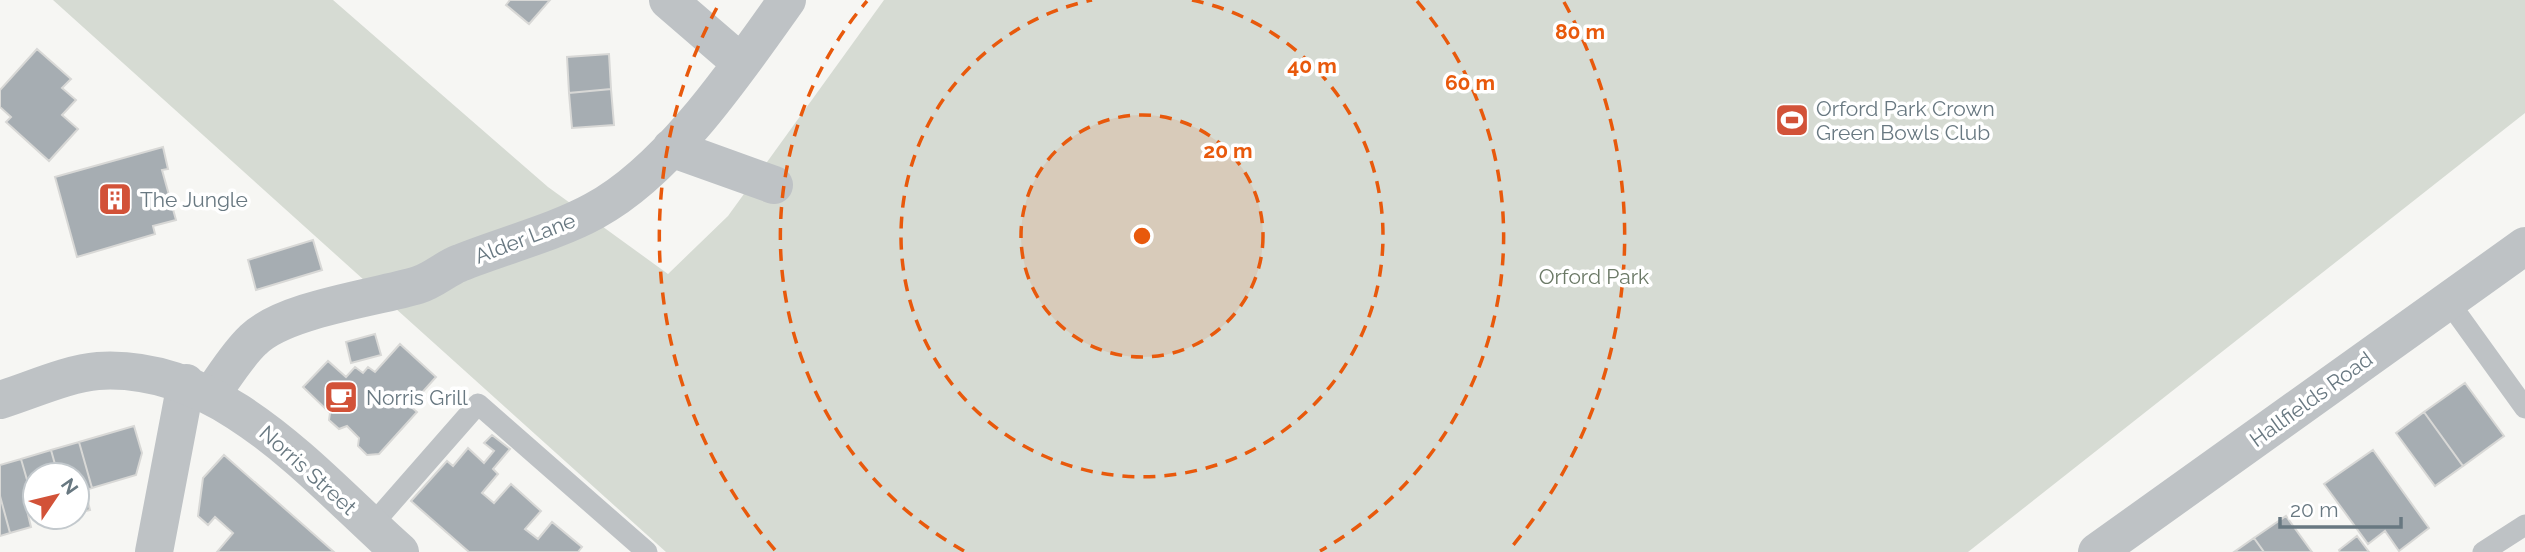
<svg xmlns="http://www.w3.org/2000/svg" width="2525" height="552" viewBox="0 0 2525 552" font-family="Raleway,sans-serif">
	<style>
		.green { fill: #d6dbd3 }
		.building { fill: #a6adb2; stroke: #d8d8d6; stroke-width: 2 }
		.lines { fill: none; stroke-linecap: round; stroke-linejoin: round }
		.service { stroke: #bec2c5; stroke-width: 21 }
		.minor { stroke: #bec2c5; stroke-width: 38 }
		.tertiary { stroke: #bec2c5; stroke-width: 38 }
		.ring { fill: none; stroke: #e8590c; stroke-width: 3.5; stroke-dasharray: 12 9 }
		.labels { text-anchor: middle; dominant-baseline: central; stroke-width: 7; stroke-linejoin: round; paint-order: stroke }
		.poi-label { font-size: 21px; fill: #687881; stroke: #fff; text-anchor: start }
		.street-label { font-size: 21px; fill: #687881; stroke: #fff }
		.park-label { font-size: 21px; fill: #6b7966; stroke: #fff }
		.centre { fill: #e8590c; stroke: #fff; stroke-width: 3.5 }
		.ring-label { font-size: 21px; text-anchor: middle; font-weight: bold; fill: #e8590c; stroke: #fff; stroke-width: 7; stroke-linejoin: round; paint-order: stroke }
	</style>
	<rect width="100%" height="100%" fill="#f6f6f3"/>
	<!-- green -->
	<path class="green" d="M53 0H333L548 187 668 274 728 216 884 0H2525V113L1968 552H666Z"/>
	<!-- building -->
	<path class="building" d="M510 0H550L529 24 506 5Z
		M37 49 71 79 62 88 76 100 62 115 78 129 49 161 6 122 11 117 0 107V90Z
		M609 54 611 89 569 93 567 57Z
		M611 89 614 125 572 128 569 93Z
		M163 147 168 169 162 170 176 220 153 226 155 234 77 257 55 177Z
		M313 240 322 270 256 290 248 260Z
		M375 334 381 355 351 363 346 342Z
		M400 344 436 377 410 406 417 412 379 454 367 455 358 446 359 438 347 426 339 429 329 420 330 413 303 387 328 361 346 377 355 367 363 373 368 367 375 372Z
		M2465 383 2504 436 2463 466 2424 412Z
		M2424 412 2463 466 2435 486 2396 433Z
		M134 426 142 453 136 475 92 488 79 442Z
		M492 435 510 449 493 469 498 474 482 493 494 503 511 484 541 511 525 529 538 539 552 522 582 547 578 552H469L411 501 447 461 453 466 468 448 484 463 494 451 484 443Z
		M79 442 92 488 85 490 90 510 77 513V475H58L51 450Z
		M51 450 58 475H35L34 504 21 459Z
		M2373 450 2429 528 2399 551 2385 531 2368 544 2324 484Z
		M224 455 334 552H217L233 533 215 517 208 525 198 516 203 478Z
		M21 459 34 504 26 506 31 527 10 533 0 496V465Z
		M0 496 10 533 0 536Z
		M2286 516 2312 552H2264L2254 538Z
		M2357 536 2369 552H2340L2339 550Z
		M2254 538 2264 552H2234Z"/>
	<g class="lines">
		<!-- service -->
		<path class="service" d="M2448 301 2525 408
			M371 526 478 404 647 552
			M2483 552 2525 525"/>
		<!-- minor -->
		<path class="minor" d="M668 0 741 63
			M671 148 774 185
			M211 395C224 377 237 355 253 340 284 309 375 298 418 285 434 280 446 268 460 263 502 246 556 232 594 211 669 171 738 69 787 0
			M154 552 186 383"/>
		<!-- tertiary -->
		<path class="tertiary" d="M0 400C29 391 69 373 98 371 223 363 314 476 400 552
			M2097 552 2525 246"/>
	</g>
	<!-- distance rings -->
	<circle cx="1142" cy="236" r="121" fill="#e8590c" fill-opacity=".12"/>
	<g class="ring">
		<circle cx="1142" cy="236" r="121"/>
		<path d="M1192 0A241 241 0 1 1 1092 0"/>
		<path d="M964 551A362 362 0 0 1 867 1M1417 1A362 362 0 0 1 1320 551"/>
		<path d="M775 550A483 483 0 0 1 720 2M1564 2A483 483 0 0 1 1509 550"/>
	</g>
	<!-- icons -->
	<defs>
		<g id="stadium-square" transform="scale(1.75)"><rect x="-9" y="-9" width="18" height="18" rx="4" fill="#d25238" stroke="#fff"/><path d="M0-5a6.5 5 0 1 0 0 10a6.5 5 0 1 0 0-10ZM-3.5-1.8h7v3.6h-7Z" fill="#fff"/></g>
		<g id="building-square" transform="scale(1.75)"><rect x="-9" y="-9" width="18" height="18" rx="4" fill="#d25238" stroke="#fff"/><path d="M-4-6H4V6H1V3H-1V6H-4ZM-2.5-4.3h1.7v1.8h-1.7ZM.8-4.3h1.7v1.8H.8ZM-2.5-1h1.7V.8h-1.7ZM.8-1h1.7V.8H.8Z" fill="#fff"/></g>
		<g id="cafe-square" transform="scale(1.75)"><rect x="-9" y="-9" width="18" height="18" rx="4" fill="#d25238" stroke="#fff"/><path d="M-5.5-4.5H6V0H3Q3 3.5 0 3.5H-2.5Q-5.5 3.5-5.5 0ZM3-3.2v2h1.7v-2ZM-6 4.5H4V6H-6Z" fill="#fff"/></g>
	</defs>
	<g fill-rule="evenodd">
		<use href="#stadium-square" x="1792" y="120"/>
		<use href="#building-square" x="115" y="199"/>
		<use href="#cafe-square" x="341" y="397"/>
	</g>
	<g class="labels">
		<!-- poi labels -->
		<g class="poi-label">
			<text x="1816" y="108">Orford Park Crown<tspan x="1816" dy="24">Green Bowls Club</tspan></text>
			<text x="140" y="199">The Jungle</text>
			<text x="366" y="397">Norris Grill</text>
		</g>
		<!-- street labels -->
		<g class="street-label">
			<text transform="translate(525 238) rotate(-21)">Alder Lane</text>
			<text transform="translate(2311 399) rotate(-36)">Hallfields Road</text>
			<text transform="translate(308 470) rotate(42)">Norris Street</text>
		</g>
		<!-- park labels -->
		<g class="park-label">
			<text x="1594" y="276">Orford Park</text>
		</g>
	</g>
	<circle cx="1142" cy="236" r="10" class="centre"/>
	<g class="ring-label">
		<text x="1580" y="39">80 m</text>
		<text x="1312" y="73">40 m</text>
		<text x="1470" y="90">60 m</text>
		<text x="1228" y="158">20 m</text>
	</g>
	<!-- north arrow -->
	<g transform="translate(56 496) rotate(55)"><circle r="33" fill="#ffffff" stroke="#c3c9cd" stroke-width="2"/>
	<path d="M0-5L12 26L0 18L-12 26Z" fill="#d25238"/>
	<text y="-10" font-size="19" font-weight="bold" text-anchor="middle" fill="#687881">N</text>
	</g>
	<!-- scale -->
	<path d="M2280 517v10h121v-10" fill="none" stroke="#687881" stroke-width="3.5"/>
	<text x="2290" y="517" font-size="21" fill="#687881" stroke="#ffffff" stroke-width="5" paint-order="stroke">20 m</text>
</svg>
